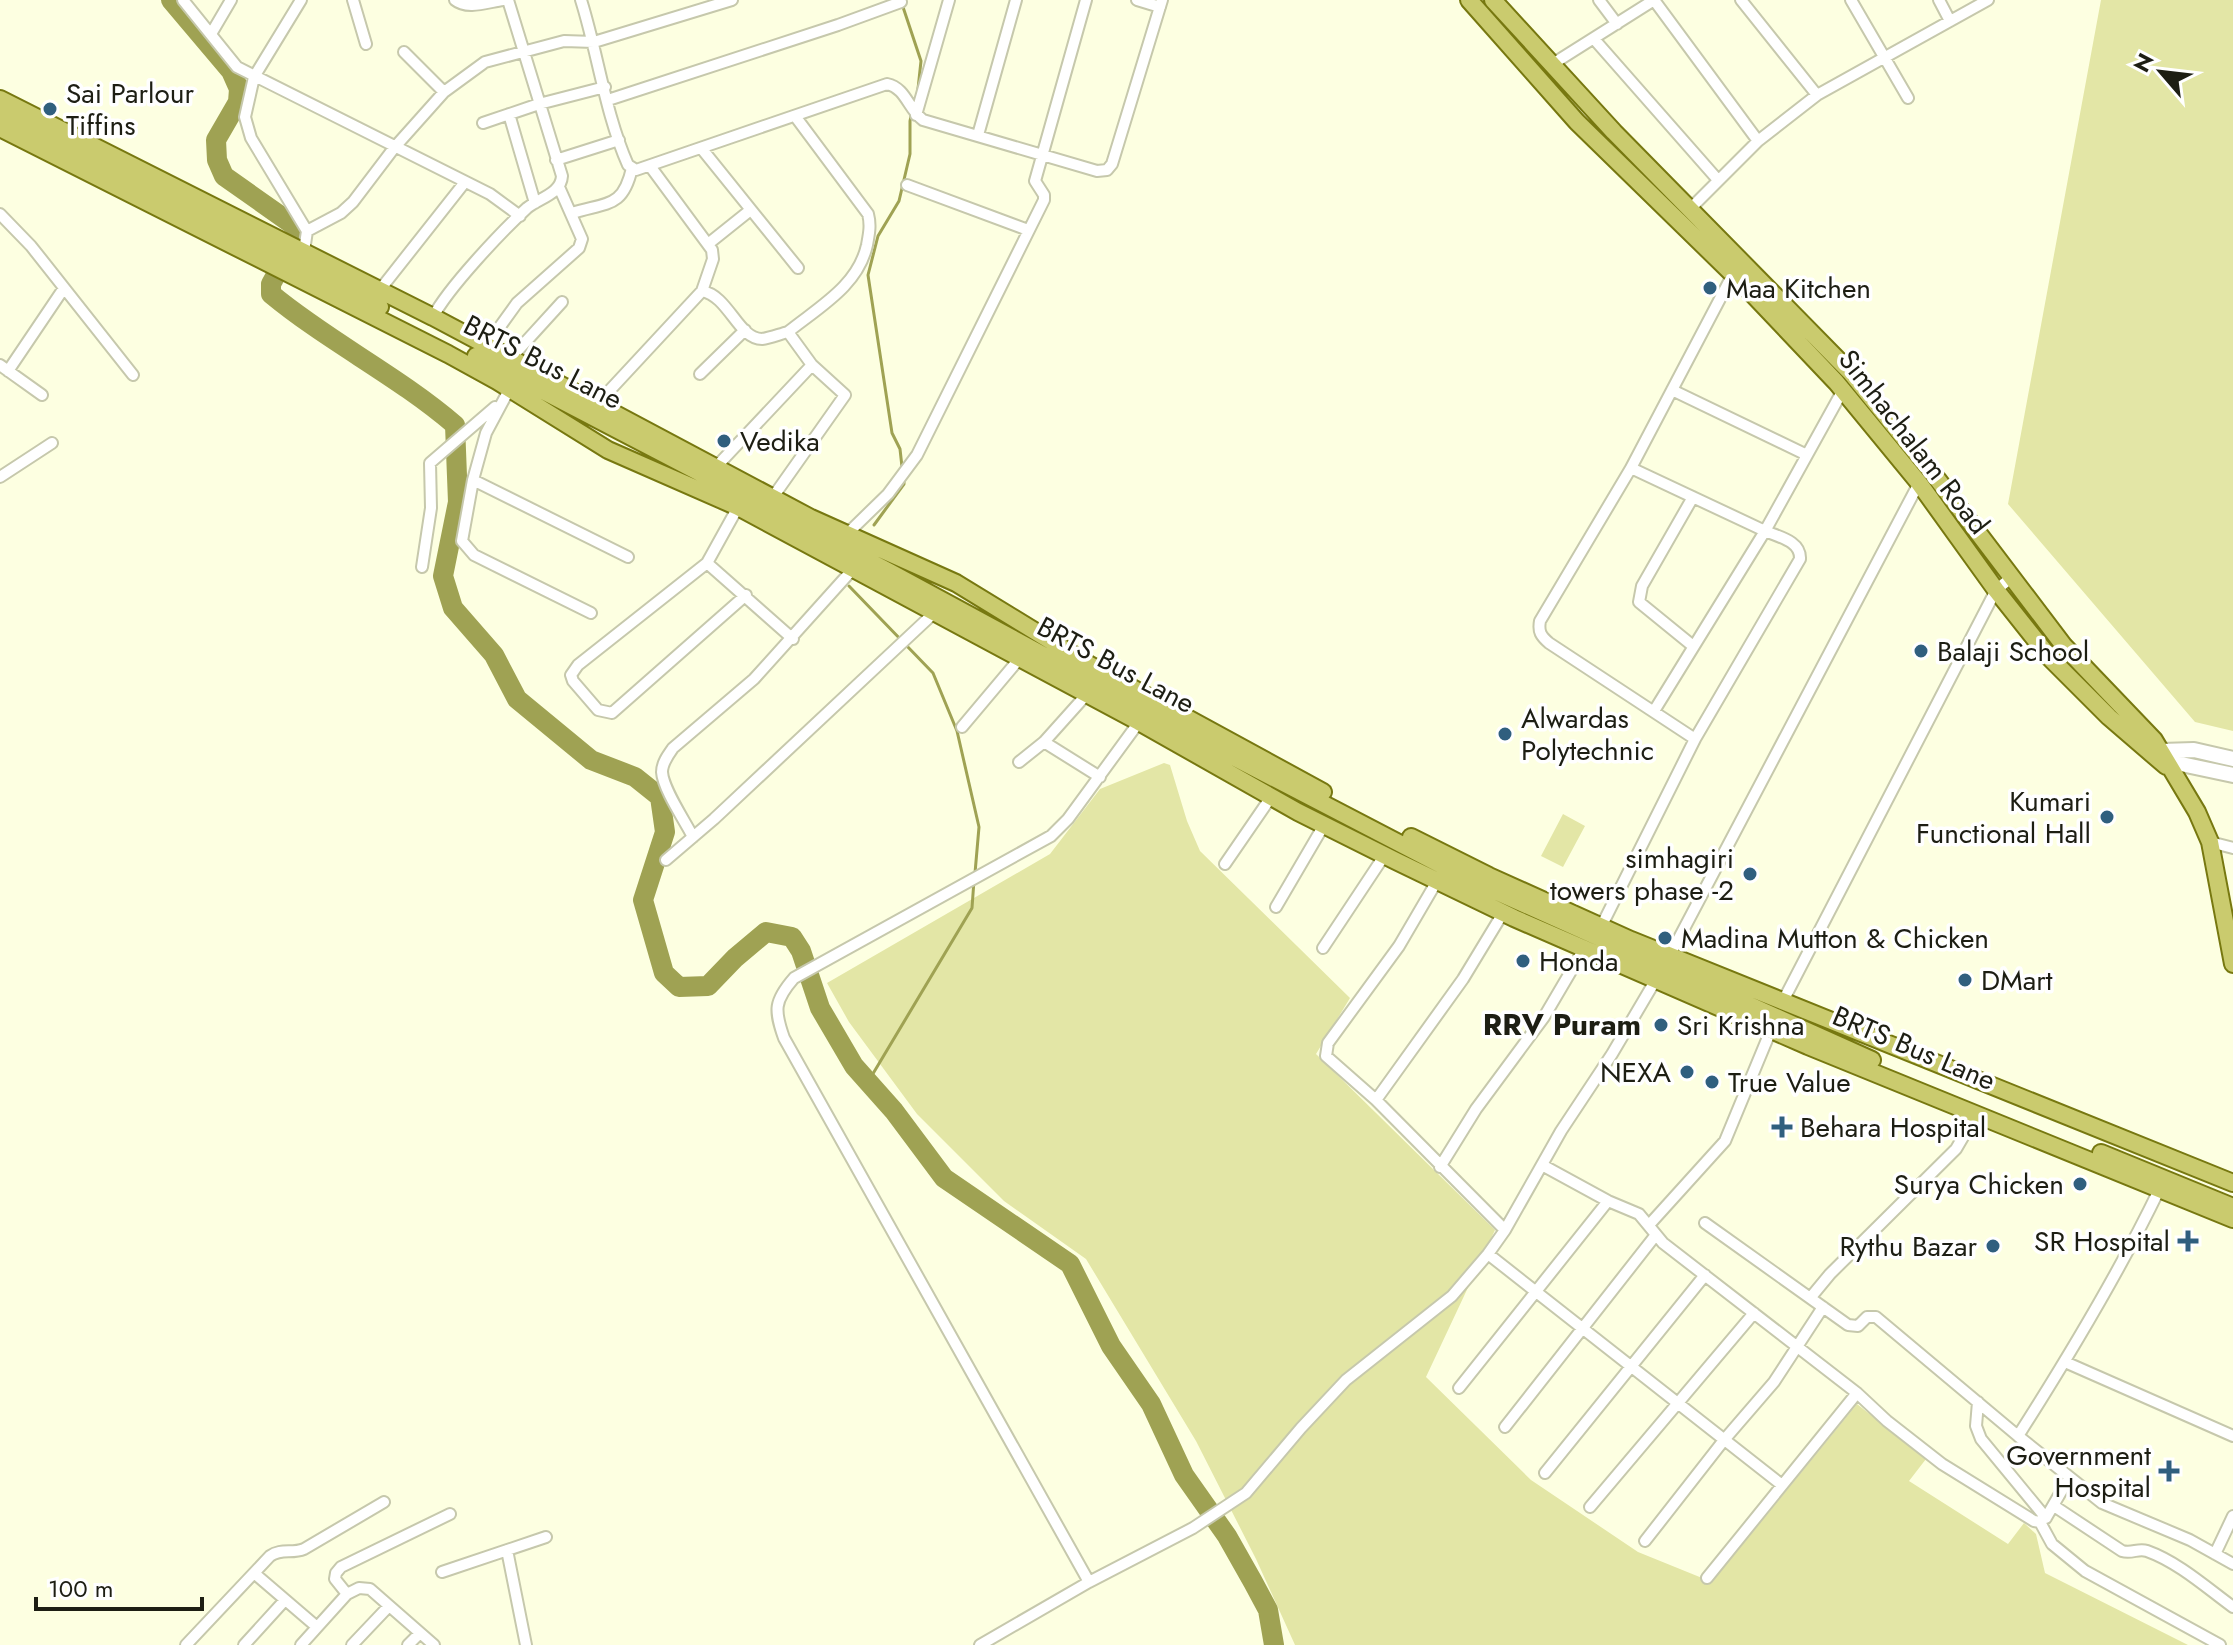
<svg xmlns="http://www.w3.org/2000/svg" width="2233" height="1645" viewBox="0 0 2233 1645" font-family="Jost,sans-serif">
	<style>
		.green { fill: #e3e6a6 }
		.lines { fill: none; stroke-linecap: round; stroke-linejoin: round }
		.stream { stroke: #9fa253; stroke-width: 3 }
		.river { stroke: #9fa253; stroke-width: 20 }
		.street-casing { stroke: #c6c8ac; stroke-width: 14 }
		.secondary-casing { stroke: #c6c8ac; stroke-width: 18 }
		.primary-casing { stroke: #777810; stroke-width: 20 }
		.street { stroke: #fff; stroke-width: 10 }
		.secondary { stroke: #fff; stroke-width: 14 }
		.primary { stroke: #cacb6e; stroke-width: 16 }
		.poi-dot { fill: #305f7e; stroke: #fff; stroke-width: 3 }
		.labels { text-anchor: middle; dominant-baseline: central; stroke-width: 7; stroke-linejoin: round; paint-order: stroke }
		.poi-label { font-size: 28px; fill: #1d1e13; stroke: #fff; text-anchor: start }
		.street-label { font-size: 28px; fill: #1d1e13; stroke: #fff }
		.neighbourhood-label { font-size: 30px; font-weight: bold; fill: #1d1e13; stroke: #fff }
	</style>
	<rect width="100%" height="100%" fill="#fdffe1"/>
	<!-- green -->
	<path class="green" d="M2101 0H2233V731L2195 722 2008 504Z
		M1164 763 1170 765 1187 821 1200 851 1350 998 1316 1054 1495 1230 1426 1377 1531 1480 1638 1552 1712 1582 1857 1404 1926 1459 1909 1481 2008 1544 2024 1523 2036 1534 2045 1573 2188 1645H1295L1256 1559 1196 1441 1086 1259 1004 1201 917 1114 849 1022 827 983 1050 854 1100 789Z
		M1563 814 1585 826 1563 867 1541 856Z"/>
	<g class="lines">
		<!-- stream -->
		<path class="stream" d="M902 4 921 61 918 89
			M902 467 900 449 892 433 868 275 878 236 899 201 910 154V121L912 111
			M874 525 904 484V478
			M849 586 933 673 957 731 979 827 975 873
			M868 1082 972 908 974 880"/>
		<!-- river -->
		<path class="river" d="M171 0 231 71 239 89 238 102 216 140 217 160 224 176 292 224 299 233 271 284V294C329 342 398 376 455 425L458 502 443 576 453 608 494 655 517 699 591 760 635 777 660 797 665 832 643 900 664 973 679 987 708 986 735 958 766 932 792 937 801 951 820 1008 854 1066 894 1111 944 1178 1070 1264 1111 1346 1151 1404 1184 1475 1227 1536 1253 1582 1268 1610 1274 1645"/>
		<!-- street casing -->
		<g class="street-casing">
			<path id="street" d="M183 0 237 67 490 194 520 216
				M301 0 254 77 245 117 251 138 307 231 304 251
				M353 0 366 44
				M455 0C467 10 488 2 503 0
				M581 0C598 54 605 113 628 165L636 170 887 84C906 88 908 109 923 120L1097 171 1107 170 1112 164 1162 0
				M1137 0 1160 7
				M1599 0 1617 24
				M1741 0 1817 95
				M1851 0 1908 98
				M1939 0 1950 21
				M211 34 231 0
				M1594 39 1718 180
				M404 52 444 92
				M1551 65 1654 0 1758 141
				M608 100 838 25 901 2
				M509 114 535 203
				M916 115 949 0
				M483 123 539 104 605 87
				M978 135 1016 0
				M702 149 798 268
				M556 160 619 140
				M650 166 712 250 713 259 702 291
				M907 185 1028 230
				M1691 208 1758 141 1817 95 1988 0
				M572 213C608 202 623 208 632 168
				M0 214 31 246 133 375
				M307 231 341 213 353 202 394 148 444 92 485 62 564 41 594 42 732 0
				M708 244 748 212
				M379 291 465 182
				M433 317C448 288 502 231 527 208 539 198 561 194 562 176L508 0
				M788 332C819 307 858 286 867 245 869 234 871 225 868 214L795 116
				M486 346 517 303 579 248 582 239 559 187
				M511 358 562 302
				M0 365 42 395
				M8 371 64 288
				M700 374 745 330
				M510 388 486 433 473 480 462 541 474 555 591 613
				M1672 390 1807 455
				M597 404 702 291C729 296 738 339 762 339 770 338 780 334 788 332L812 365 845 395 773 497
				M716 467 812 365
				M1631 468 1733 274
				M0 477 52 443
				M473 480 628 557
				M1693 497 1642 586 1639 602 1693 646
				M738 507 707 563 578 665 571 675 573 681 598 710 612 713 746 595
				M847 534 888 494 917 455 1044 200V195L1035 181 1086 0
				M707 563 793 639
				M422 567 431 508 430 463 495 407
				M1654 711 1765 531 1631 468 1540 621C1538 632 1541 636 1549 643L1695 739
				M962 727 1020 658
				M1044 742 1100 777
				M1019 762 1044 742 1087 694
				M693 837C685 821 663 789 662 772 662 763 668 755 673 748L754 679 853 569
				M2210 842 2233 848
				M666 860 714 819 935 612
				M1225 864 1271 797
				M1437 881 1399 946 1328 1043 1326 1056 1376 1100 1505 1230
				M1276 907 1324 825
				M1601 927 1695 739 1800 559C1801 541 1779 537 1765 531L1843 390
				M1323 948 1384 856
				M1668 959 1919 483
				M1783 1001 1996 590 2012 577
				M1376 1100 1463 979 1503 913
				M1542 1165 1608 1201 1639 1214 1663 1243 1857 1393 1887 1421 1942 1464 2034 1521 2040 1522 2047 1516 2069 1478
				M1440 1167 1476 1109 1544 1017 1584 949
				M2159 1190C2118 1275 2069 1356 2018 1436L2102 1503 2190 1540 2233 1564
				M1705 1223 1848 1325 1858 1326 1867 1317H1876L2018 1436
				M1649 1225 1725 1141 1771 1030
				M1488 1254 1782 1485
				M1811 1297 1830 1274 1956 1149 1977 1113
				M2065 1362 2233 1436
				M1459 1388 1608 1201
				M1978 1402 1976 1426 1981 1439 2046 1518
				M1505 1427 1655 1236
				M1545 1473 1705 1275
				M2054 1506 2122 1551C2132 1554 2138 1548 2147 1551 2178 1562 2207 1588 2233 1607
				M1590 1507 1754 1313
				M2040 1522 2052 1544 2085 1571 2220 1645
				M1645 1541 1724 1440 1774 1382 1823 1307
				M507 1550 526 1645
				M2215 1554 2233 1516
				M442 1572 546 1537
				M254 1573 317 1627
				M1707 1578 1857 1393
				M1089 1582 784 1038C774 1010 774 1001 794 978L1051 836 1068 819 1139 722
				M347 1594 335 1579 336 1573 341 1567 450 1514
				M186 1645 270 1556C281 1548 292 1554 304 1549L384 1502
				M244 1645 285 1600
				M301 1645 347 1594 359 1588 370 1589 434 1645
				M352 1645 389 1606
				M408 1645 420 1633
				M980 1645 1089 1582 1193 1528 1246 1493 1301 1428 1346 1380 1452 1296 1488 1254 1505 1230 1561 1131 1612 1054 1658 976"/>
		</g>
		<!-- secondary casing -->
		<g class="secondary-casing">
			<path id="secondary" d="M2161 751 2194 750 2233 759
				M2167 761 2233 775"/>
		</g>
		<!-- primary casing -->
		<g class="primary-casing">
			<path id="primary" d="M1469 0 1577 122 1744 285 1836 382 1919 483 1996 590 2050 658 2109 717 2166 766
				M1493 0 1614 132 1851 373 1938 480 2064 646 2154 740 2197 812 2210 842 2233 964
				M0 99 433 317 811 518 956 583 1090 665 1323 792
				M0 114 380 307
				M0 128 448 354 497 381 608 450 738 507 1139 722 1298 812 1396 861 1514 918 1808 1046 2233 1219
				M476 356 890 572 1189 734 1468 879 1872 1060
				M1411 837 1489 876 1631 940 2233 1183
				M2101 1153 2233 1207"/>
		</g>
		<!-- street -->
		<use href="#street" class="street"/>
		<!-- secondary -->
		<use href="#secondary" class="secondary"/>
		<!-- primary -->
		<use href="#primary" class="primary"/>
	</g>
	<!-- markers -->
	<g class="poi-dot">
		<circle cx="50" cy="109" r="8"/>
		<circle cx="1710" cy="288" r="8"/>
		<circle cx="724" cy="441" r="8"/>
		<circle cx="1921" cy="651" r="8"/>
		<circle cx="1505" cy="734" r="8"/>
		<circle cx="2107" cy="817" r="8"/>
		<circle cx="1750" cy="874" r="8"/>
		<circle cx="1665" cy="938" r="8"/>
		<circle cx="1523" cy="961" r="8"/>
		<circle cx="1965" cy="980" r="8"/>
		<circle cx="1661" cy="1025" r="8"/>
		<circle cx="1687" cy="1072" r="8"/>
		<circle cx="1712" cy="1082" r="8"/>
		<path d="M1778 1115h8v8h8v8h-8v8h-8v-8h-8v-8h8z"/>
		<circle cx="2080" cy="1184" r="8"/>
		<path d="M2184 1229h8v8h8v8h-8v8h-8v-8h-8v-8h8z"/>
		<circle cx="1993" cy="1246" r="8"/>
		<path d="M2165 1459h8v8h8v8h-8v8h-8v-8h-8v-8h8z"/>
	</g>
	<g class="labels">
		<!-- poi labels -->
		<g class="poi-label">
			<text x="66" y="93">Sai Parlour<tspan x="66" dy="32">Tiffins</tspan></text>
			<text x="1726" y="288">Maa Kitchen</text>
			<text x="740" y="441">Vedika</text>
			<text x="1937" y="651">Balaji School</text>
			<text x="1521" y="718">Alwardas<tspan x="1521" dy="32">Polytechnic</tspan></text>
			<text x="2091" y="801" text-anchor="end">Kumari<tspan x="2091" dy="32">Functional Hall</tspan></text>
			<text x="1734" y="858" text-anchor="end">simhagiri<tspan x="1734" dy="32">towers phase -2</tspan></text>
			<text x="1681" y="938">Madina Mutton &amp; Chicken</text>
			<text x="1539" y="961">Honda</text>
			<text x="1981" y="980">DMart</text>
			<text x="1677" y="1025">Sri Krishna</text>
			<text x="1671" y="1072" text-anchor="end">NEXA</text>
			<text x="1728" y="1082">True Value</text>
			<text x="1800" y="1127">Behara Hospital</text>
			<text x="2064" y="1184" text-anchor="end">Surya Chicken</text>
			<text x="2170" y="1241" text-anchor="end">SR Hospital</text>
			<text x="1977" y="1246" text-anchor="end">Rythu Bazar</text>
			<text x="2151" y="1455" text-anchor="end">Government<tspan x="2151" dy="32">Hospital</tspan></text>
		</g>
		<!-- street labels -->
		<g class="street-label">
			<text transform="translate(543 362) rotate(27)">BRTS Bus Lane</text>
			<text transform="translate(1914 442) rotate(52)">Simhachalam Road</text>
			<text transform="translate(1116 665) rotate(28)">BRTS Bus Lane</text>
			<text transform="translate(1914 1048) rotate(23)">BRTS Bus Lane</text>
		</g>
		<!-- neighbourhood labels -->
		<g class="neighbourhood-label">
			<text x="1562" y="1024">RRV Puram</text>
		</g>
	</g>
	<!-- north arrow -->
	<g transform="translate(2161 72) rotate(298)" stroke="#ffffff" stroke-width="6" paint-order="stroke">
	<path d="M0-6L14 30L0 20L-14 30Z" fill="#1d1e13"/>
	<text y="-12" font-size="22" font-weight="bold" text-anchor="middle" fill="#1d1e13">N</text>
	</g>
	<!-- scale -->
	<path d="M36 1597v12h166v-12" fill="none" stroke="#1d1e13" stroke-width="4"/>
	<text x="48" y="1597" font-size="24" fill="#1d1e13" stroke="#ffffff" stroke-width="6" paint-order="stroke">100 m</text>
</svg>
